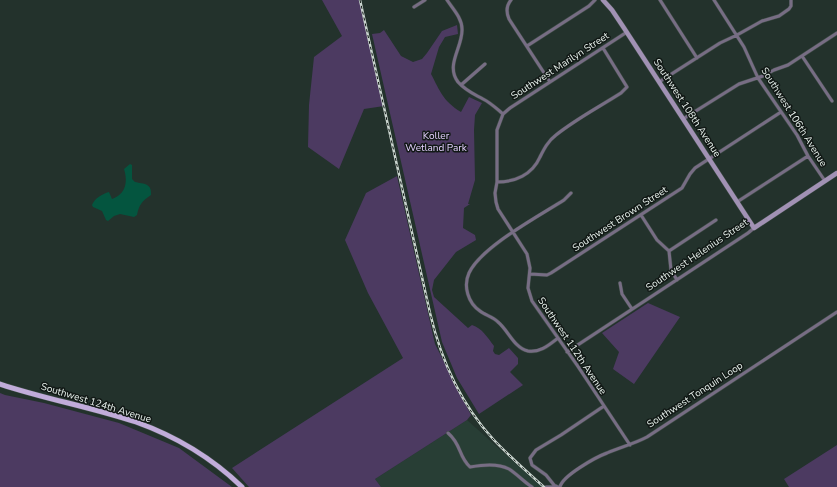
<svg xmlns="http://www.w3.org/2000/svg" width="837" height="487" viewBox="0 0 837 487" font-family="'Nunito Sans',sans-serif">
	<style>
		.built { fill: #283e35 }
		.green { fill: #4c3a61 }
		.water { fill: #04553f }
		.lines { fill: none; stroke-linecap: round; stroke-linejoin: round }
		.street-casing { stroke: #3f4d47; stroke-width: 4 }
		.secondary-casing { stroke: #3f4d47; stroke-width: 5.5 }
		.primary-casing { stroke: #3f4d47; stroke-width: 6 }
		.street { stroke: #776d84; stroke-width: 3 }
		.secondary { stroke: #a191b4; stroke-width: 4.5 }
		.primary { stroke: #c1acda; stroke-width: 5 }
		.rail-casing { stroke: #cad5cf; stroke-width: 2.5 }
		.rail { stroke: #111815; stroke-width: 1; stroke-dasharray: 3; stroke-linecap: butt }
		.labels { text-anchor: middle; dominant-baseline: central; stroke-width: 3; stroke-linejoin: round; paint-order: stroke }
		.street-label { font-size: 10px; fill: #e9f3ee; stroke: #111815 }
		.park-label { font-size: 10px; fill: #e5d1ff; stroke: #111815 }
	</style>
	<rect width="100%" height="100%" fill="#23322c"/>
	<!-- built -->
	<path class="built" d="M467 420 542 487H381L375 479Z"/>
	<!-- green -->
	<path class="green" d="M322 0H360L384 106 364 109 339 169 308 147 309 105 314 57 342 36Z
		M457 25 458 34 445 37 439 47 431 74C440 91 443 101 461 112L469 97 482 103 475 115 474 130 475 180 468 204H470L464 208 463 228 475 235 476 240 456 252 434 280 432 290 434 297 468 328 472 325C482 328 488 338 494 346L493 351 495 354 499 355 509 348 518 358V364L510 372 523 385 479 414 457 378 442 342 372 34 380 33 384 30 401 56 413 62 422 59 427 53 442 31Z
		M397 176 435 344 471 415 467 420 375 479 381 487H249L232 468 403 358 368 293 345 240 366 193Z
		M648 303 680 317 634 384 613 369 619 352 602 333Z
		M0 393 5 395 44 403 119 423 179 448 232 487H0Z
		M837 445V487H789L784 479Z"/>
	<!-- water -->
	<path class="water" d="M130 164 132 165V179L135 182C144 184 152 183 151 195 142 201 139 205 137 215L134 217 120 214 114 216 108 221 106 220 102 211 93 207 92 205C95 198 102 194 109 192L112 199C126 194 128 182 124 169Z"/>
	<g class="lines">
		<!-- street casing -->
		<g class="street-casing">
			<path id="street" d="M447 0C453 9 462 18 462 29 463 47 445 65 458 82 466 91 474 94 483 99 491 103 497 109 503 114
				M511 0C506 6 506 12 509 19L550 82
				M660 0 697 58
				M714 0 744 47 758 78 797 135 808 156 825 181
				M414 7 425 0
				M627 32 510 108 503 114 497 130V182L495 193 496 202 498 209 527 254 530 268 528 288 532 301 577 365 630 445
				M527 46 589 6 595 0
				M802 56 832 101
				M659 82 720 43 737 35 762 21 779 16 789 9 791 6V0
				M461 85 485 64
				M683 119 739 84 763 76 774 70 788 65 837 33
				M497 182C515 182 532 175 540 157 544 149 548 141 556 135 576 119 599 107 621 93L627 87 603 48
				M737 202 808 156
				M641 215 657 240 669 251 671 270 677 280
				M669 251 716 220
				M530 274 547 275 551 273 682 188 690 174 695 168 781 112
				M620 283 622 294 632 309
				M558 338C549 345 540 353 528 351 514 348 508 330 498 322 493 317 485 315 480 311 468 303 463 286 469 273 481 247 539 216 564 200L571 193
				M567 352 748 233 754 228
				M448 433C462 445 458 456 470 467 482 465 497 463 509 469 517 474 524 482 532 487
				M546 487H553
				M558 487 554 485 546 475 532 465 530 458 536 450 561 435 604 406
				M560 487C562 476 596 457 607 453 620 447 634 444 647 437L837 312"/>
		</g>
		<!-- secondary casing -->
		<g class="secondary-casing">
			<path id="secondary" d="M603 0 612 10 624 28 754 228 837 173"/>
		</g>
		<!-- primary casing -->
		<g class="primary-casing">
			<path id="primary" d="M0 384C45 399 91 407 136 422 175 436 212 458 242 487"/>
		</g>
		<!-- street -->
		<use href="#street" class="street"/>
		<!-- secondary -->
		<use href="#secondary" class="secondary"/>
		<!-- primary -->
		<use href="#primary" class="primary"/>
		<!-- rail casing -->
		<g class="rail-casing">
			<path id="rail" d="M360 0 430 313C441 360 460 403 493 439 509 456 527 472 544 487"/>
		</g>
		<!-- rail -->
		<use href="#rail" class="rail"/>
	</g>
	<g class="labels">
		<!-- street labels -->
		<g class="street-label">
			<text transform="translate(560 66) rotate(-33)">Southwest Marilyn Street</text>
			<text transform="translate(687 108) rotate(57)">Southwest 108th Avenue</text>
			<text transform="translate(794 117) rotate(58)">Southwest 106th Avenue</text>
			<text transform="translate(620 219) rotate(-33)">Southwest Brown Street</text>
			<text transform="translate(697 255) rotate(-34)">Southwest Helenius Street</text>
			<text transform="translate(572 346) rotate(56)">Southwest 112th Avenue</text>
			<text transform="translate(695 395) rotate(-33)">Southwest Tonquin Loop</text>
			<text transform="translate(96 403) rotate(17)">Southwest 124th Avenue</text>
		</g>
		<!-- park labels -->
		<g class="park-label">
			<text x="436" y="136">Koller<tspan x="436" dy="12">Wetland Park</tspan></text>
		</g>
	</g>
</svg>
